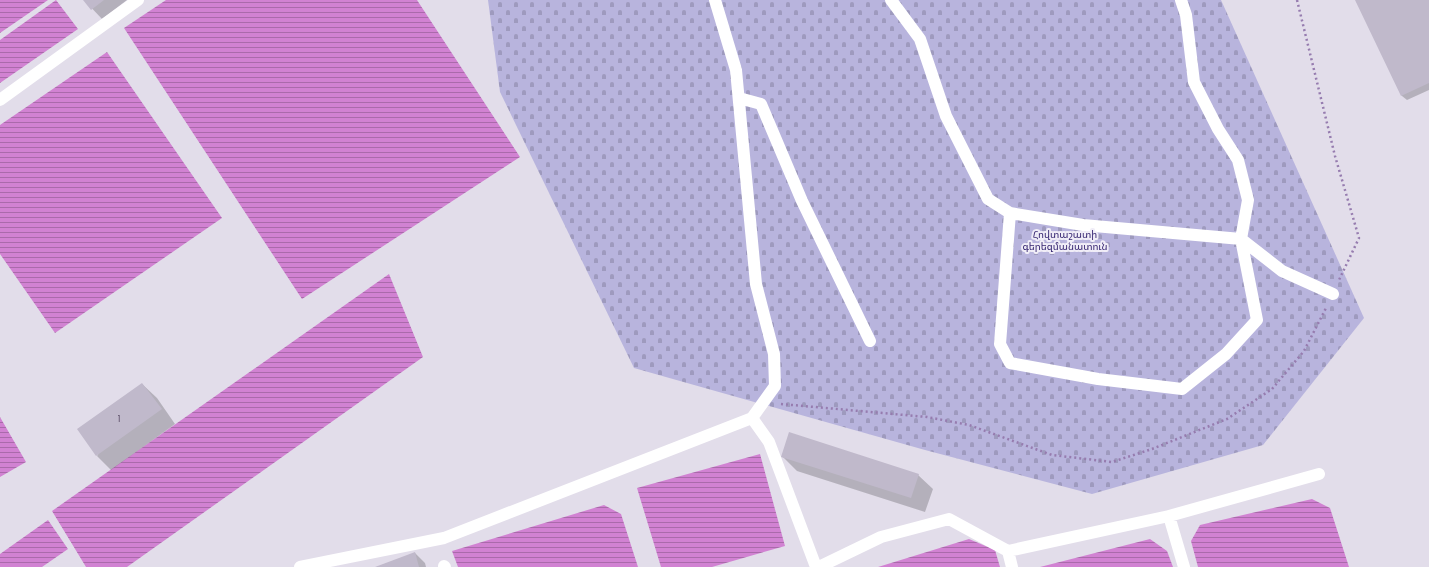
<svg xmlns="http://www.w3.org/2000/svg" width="1429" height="567" viewBox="0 0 1429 567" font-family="Poppins,'Noto Sans Armenian',sans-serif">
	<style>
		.cemetery { fill: url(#cemetery-stones) }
		.water { fill: url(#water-rules) }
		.shadow { fill: #0003 }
		.building { fill: #c0b9cb }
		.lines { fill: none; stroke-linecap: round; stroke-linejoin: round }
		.path { stroke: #967caf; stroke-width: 2.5; stroke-dasharray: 2 3; stroke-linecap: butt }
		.minor { stroke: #fff; stroke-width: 12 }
		.labels { text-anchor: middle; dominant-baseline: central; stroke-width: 4; stroke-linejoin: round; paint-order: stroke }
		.number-label { font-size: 8px; fill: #52455e }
		.park-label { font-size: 10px; fill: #372772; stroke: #f0edf7 }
	</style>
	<defs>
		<pattern id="cemetery-stones" width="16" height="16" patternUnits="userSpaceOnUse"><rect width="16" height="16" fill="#b8b4dd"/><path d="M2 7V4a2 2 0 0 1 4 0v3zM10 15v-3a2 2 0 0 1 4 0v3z" fill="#9e9abe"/></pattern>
		<pattern id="water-rules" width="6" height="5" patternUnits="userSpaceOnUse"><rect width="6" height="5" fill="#d182d2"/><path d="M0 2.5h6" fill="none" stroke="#aa6aab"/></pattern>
	</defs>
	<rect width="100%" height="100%" fill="#e2ddea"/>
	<!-- cemetery -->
	<path class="cemetery" d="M488 0H1221L1364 318 1263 445 1092 494 925 450 634 368 500 92Z"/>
	<!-- water -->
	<path class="water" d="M0 0H48L0 33Z
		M56 0 78 29 0 83V40Z
		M166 0H417L520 157 302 299 124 28Z
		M107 52 222 218 55 333 0 254V125Z
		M389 274 423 357 127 567H86L52 511Z
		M0 417 26 462 0 477Z
		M760 454 785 546 712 567H661L637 488Z
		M1312 499 1330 508 1349 567H1198L1191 541 1200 525Z
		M604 505 621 514 638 567H458L452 551Z
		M48 520 68 549 42 567H0V554Z
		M969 539 995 550 1000 567H878Z
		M1150 539 1167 551 1173 567H1040Z"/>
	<!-- shadow -->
	<path class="shadow" d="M84 0H127L102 19Z
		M1356 0H1429V90L1407 100 1402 96Z
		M142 384 157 398 175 424 111 470 97 456Z
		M782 456 918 475 933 489 925 512 797 471Z
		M415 553 425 563 426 567H377Z"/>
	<!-- building -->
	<path class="building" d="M83 0H104L91 10Z
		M1355 0H1429V83L1401 96Z
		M142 383 162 409 96 456 77 429Z
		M789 432 919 474 911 498 781 457Z
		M415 552 419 567H375Z"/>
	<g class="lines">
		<!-- path -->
		<path class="path" d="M1297 0 1335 156 1359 238 1339 280
			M781 404 927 417 969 425 1052 455 1112 462 1152 449 1227 419 1272 389 1304 351 1326 308"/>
		<!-- minor -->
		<path class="minor" d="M891 0 920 39 946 116 988 199 1010 213 1083 225 1241 239 1282 271 1333 294
			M739 98 761 104 802 201 870 341
			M0 100 138 0
			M1010 213 1000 344 1010 363 1098 379 1182 389 1226 354 1257 320 1241 239 1248 200 1238 160 1218 129 1194 82 1186 15 1181 0
			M752 418 769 442 816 567
			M1169 516 1184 567
			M1008 551 1169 516 1319 474
			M444 566 445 567
			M300 567 444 538 752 418 775 386 774 354 756 284 736 70 715 0
			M819 567 881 537 949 519 1008 551 1012 567"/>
	</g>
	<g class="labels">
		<!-- number labels -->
		<g class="number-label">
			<text x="119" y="419">1</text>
		</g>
		<!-- park labels -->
		<g class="park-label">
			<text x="1065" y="234">Հովտաշատի<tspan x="1065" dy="12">գերեզմանատուն</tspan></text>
		</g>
	</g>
</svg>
